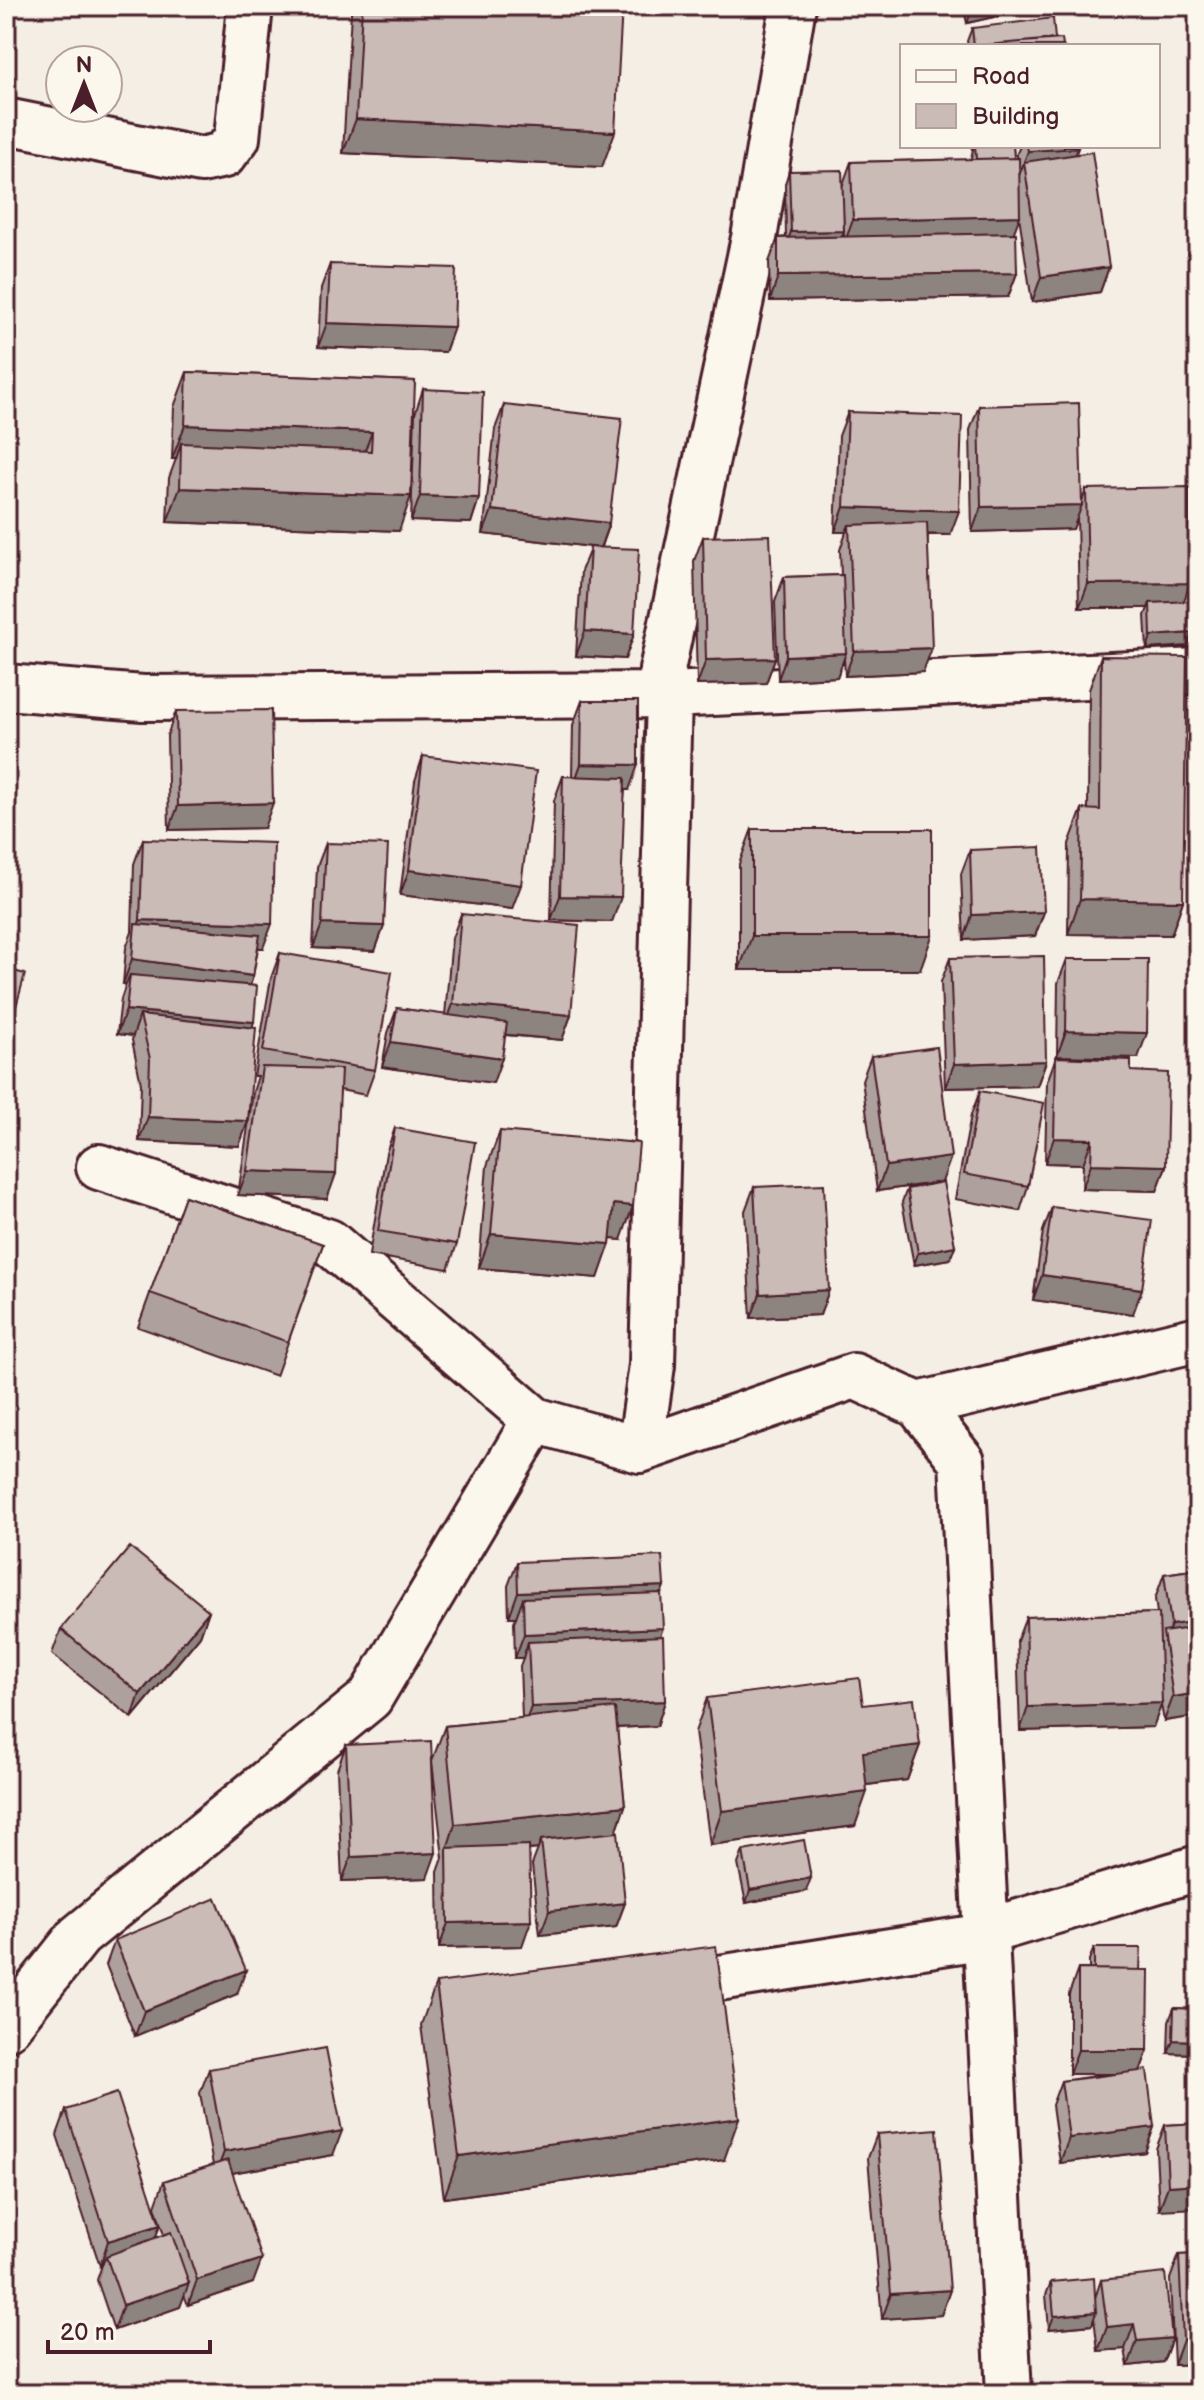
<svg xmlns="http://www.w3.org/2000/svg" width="1204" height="2400" viewBox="0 0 1204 2400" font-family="'Balsamiq Sans',sans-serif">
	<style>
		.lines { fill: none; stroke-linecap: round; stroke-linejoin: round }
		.minor-casing { stroke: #4a1f2b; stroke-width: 50 }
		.minor { stroke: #fbf7ec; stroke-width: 44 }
		.wall { fill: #aea19d; stroke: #4a1f2b; stroke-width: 2 }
		.shaded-wall { fill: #8d837f; stroke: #4a1f2b; stroke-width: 2 }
		.building { fill: #cabbb6; stroke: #4a1f2b; stroke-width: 2 }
	</style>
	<rect width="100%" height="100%" fill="#f4eee4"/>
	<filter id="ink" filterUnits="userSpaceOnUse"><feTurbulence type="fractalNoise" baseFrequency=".0125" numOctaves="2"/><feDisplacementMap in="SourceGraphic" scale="16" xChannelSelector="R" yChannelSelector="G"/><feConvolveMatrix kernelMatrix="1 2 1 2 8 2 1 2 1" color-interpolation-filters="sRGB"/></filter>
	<g filter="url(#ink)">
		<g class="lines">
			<!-- minor casing -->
			<g class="minor-casing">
				<path id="minor" d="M6 121 201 160 224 155 237 138 250 6
					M6 687 143 698 669 695 1198 671
					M99 1167 329 1242 535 1420
					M918 1405 1198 1339
					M640 1450 854 1376 918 1405 962 1461 1009 2394
					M662 1987 973 1938 986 1932 1198 1868
					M6 2028 79 1936 370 1698 535 1420 640 1450 652 1365 669 695 662 670 754 238 793 6"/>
			</g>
			<!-- minor -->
			<use href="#minor" class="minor"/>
		</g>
		<!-- wall -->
		<path class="wall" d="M354 6H622L602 167 343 153 351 12Z
			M963 6H1018L1016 12 967 23Z
			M972 28 1055 39 1063 46H968L967 41Z
			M971 146H1013L1014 158H1017V153L1020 146H1078L1076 154 1109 267 1100 292 1032 302 1019 216 1013 233 1017 273 1008 297 770 301 769 262 778 238 786 237 785 184 789 171 842 236H844L842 187 851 162 971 159 973 149H972Z
			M330 264 454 327 445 352 318 347 321 288Z
			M187 372 415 381 399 531 167 522 169 478 176 459H172L174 407Z
			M423 389 479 498 471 523 411 521 415 414Z
			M504 405 609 523 601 547 634 634 625 659 576 656 581 571 591 547 483 534 495 429Z
			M979 406 1082 502 1086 489 1184 601 1192 633 1188 646 1147 649 1145 616 1148 608H1079L1077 517 1073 529 972 532 970 430Z
			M848 412 950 535H928L923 672 845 676 844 658 837 677 778 680 775 602 784 577 841 575 840 550 846 532H835L839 436Z
			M703 537 775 658 766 683 697 685 694 561Z
			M1101 656 1183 901 1171 935 1068 934 1069 844 1082 809 1088 810 1089 690Z
			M582 701 629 790H625L612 922 551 920 554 801 563 776H572L573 725Z
			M176 711 264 828 169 830 167 736Z
			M423 756 512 909 400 895 415 781Z
			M752 829 920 970H739V864Z
			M143 839 263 948H258L253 976 250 986 253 1027 248 1121 239 1146 139 1141 141 1084 132 1040 133 1036 117 1034 121 999 126 984H123L126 948 132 932 134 864Z
			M326 843 384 926 375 951 313 948 317 867Z
			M970 850 1044 912 1035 936 964 940 961 874Z
			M461 914 571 1015 562 1040 505 1035 493 1083 382 1067 388 1033 397 1008 445 1015 452 938Z
			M280 953 375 1070 366 1095 340 1090 327 1199 238 1195 253 1092 258 1076H254L271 978Z
			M950 958 1046 1061 1037 1086 945 1088 941 982Z
			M1067 959 1138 1058 1057 1056 1058 983Z
			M871 1056 942 1182 955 1246 950 1259 914 1265 902 1202 907 1189 942 1182 877 1191 862 1080Z
			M1056 1057 1166 1166 1157 1191 1082 1189 1083 1164 1045 1163 1047 1082Z
			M980 1091 1028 1186 1020 1211 955 1199 971 1115Z
			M395 1128 457 1244 448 1269 369 1255 386 1153Z
			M500 1131 621 1240 611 1239 598 1278 479 1268 487 1166Z
			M754 1187 829 1290 820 1315 751 1318 745 1211Z
			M185 1196 323 1244 276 1376 138 1327Z
			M1052 1207 1133 1314 1033 1300 1043 1231Z
			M517 1562 664 1586 661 1593 660 1637 665 1701 657 1726 617 1728 625 1806 616 1833 625 1903 616 1927 540 1935 532 1865 538 1849 529 1850 522 1946 439 1948 438 1872 443 1858 432 1761 445 1726 522 1718 520 1666 523 1658H515L514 1622 516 1617H509L508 1586Z
			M1198 1569V1716L1164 1721 1161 1705 1153 1727 1020 1731 1017 1641 1026 1617 1157 1613 1155 1599 1164 1574Z
			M209 1611 200 1636 132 1718 52 1654 61 1629Z
			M707 1698 863 1705 920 1745 907 1780 867 1785 855 1826 710 1845 695 1732Z
			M346 1745 427 1878 342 1881 337 1770Z
			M743 1851 806 1891 746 1903 738 1864Z
			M115 1940 237 1994 135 2036 106 1965Z
			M1094 1948 1140 1970 1148 2050 1140 2071 1154 2127 1145 2152 1060 2163 1052 2105 1061 2081 1109 2074H1069V1994L1078 1969H1089V1960Z
			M436 1983 724 2160 444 2198 421 2025Z
			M1174 2008 1198 2009V2054L1168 2053 1169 2021Z
			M209 2069 333 2155 232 2173 253 2283 188 2305 184 2295 180 2307 114 2330 97 2280 102 2265 100 2266 57 2135 66 2110 160 2225 155 2238 164 2235 155 2206 164 2181 213 2165 200 2093Z
			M1198 2123 1159 2210 1156 2149 1165 2125Z
			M877 2134 950 2290 941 2315 882 2319 868 2158Z
			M1198 2213V2364L1174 2365 1170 2279 1179 2255 1197 2254 1196 2219Z
			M1101 2280 1172 2338 1163 2362 1128 2366 1125 2349 1098 2351 1094 2318 1092 2325 1049 2329 1046 2295 1051 2282 1095 2298Z"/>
		<!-- shaded-wall -->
		<path class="shaded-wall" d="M835 6H897L896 9Z
			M990 6H1018L1016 12 967 23 972 10Z
			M1029 6H1059L1028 11Z
			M356 119 615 132 602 167 343 153Z
			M1078 148 1069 172 1024 162 1019 176 1028 151Z
			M1020 216 1011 240 844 244 853 220Z
			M844 231 839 244 786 245 791 232Z
			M1109 267 1100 292 1032 302 1041 277Z
			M1017 273 1008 297 770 301 778 276Z
			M327 323 454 327 445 352 318 347Z
			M185 425 372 432 359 466 181 443 176 459H172Z
			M180 488 411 496 399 531 167 522Z
			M420 496 479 498 471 523 411 521Z
			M1082 505 1073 529 972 532 981 507Z
			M844 507 959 511 950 535 849 532V525L846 532H835Z
			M492 510 609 523 600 548 483 534Z
			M1190 583 1182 607 1150 603 1148 608H1079L1088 584Z
			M585 631 634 634 625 659 576 656Z
			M1192 633 1188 646 1147 649 1151 636Z
			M932 648 923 672 845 676 854 651Z
			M846 653 837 677 778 680 786 656Z
			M775 658 766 683 697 685 706 660Z
			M581 764 638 765 629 790 572 789Z
			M273 803 264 828 169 830 178 806Z
			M409 870 521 885 512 909 400 895Z
			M560 896 621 897 612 922 551 920Z
			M1080 899 1183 901 1171 935 1068 934Z
			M1044 912 1035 936 964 940 972 915Z
			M140 920 272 924 263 948 133 944 134 939Z
			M322 924 384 926 375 951 313 948Z
			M752 936H932L920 970H739Z
			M132 959 253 976 245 1000 130 975 126 984H123Z
			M453 1004 571 1015 562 1040 444 1029Z
			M126 1010 254 1022 245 1047 140 1015 133 1036 117 1034Z
			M1066 1031 1147 1033 1138 1058 1057 1056Z
			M391 1042 502 1058 493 1083 382 1067Z
			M1046 1061 1037 1086 945 1088 954 1064Z
			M148 1117 248 1121 239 1146 139 1141Z
			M1054 1138 1092 1139 1083 1164 1045 1163Z
			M951 1157 942 1182 877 1191 886 1166Z
			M1091 1164 1166 1166 1157 1191 1082 1189Z
			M247 1171 336 1174 327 1199 238 1195Z
			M614 1204 633 1206 621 1240 601 1238Z
			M491 1234 610 1244 598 1278 479 1268Z
			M955 1246 950 1259 914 1265 918 1253Z
			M1042 1275 1142 1289 1133 1314 1033 1300Z
			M829 1290 820 1315 751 1318 760 1294Z
			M664 1586 655 1611 523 1598 516 1617H509L518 1592Z
			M209 1611 200 1636 132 1718 140 1694Z
			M1198 1621V1644L1164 1642 1171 1625Z
			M663 1628 654 1653 528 1642 523 1658H515L524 1634Z
			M1198 1693V1716L1164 1721 1173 1697Z
			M665 1701 657 1726 522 1732 531 1707Z
			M1162 1703 1153 1727 1020 1731 1028 1707Z
			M920 1745 907 1780 850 1787 863 1752Z
			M867 1792 855 1826 710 1845 722 1811Z
			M625 1806 613 1841 541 1840 538 1849 447 1858V1849L455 1824Z
			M436 1853 427 1878 342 1881 351 1857Z
			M811 1878 806 1891 746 1903 750 1890Z
			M625 1903 616 1927 540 1935 549 1911Z
			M531 1921 522 1946 439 1948 448 1923Z
			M246 1970 237 1994 135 2036 144 2011Z
			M1173 2040 1198 2041V2054L1168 2053Z
			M1078 2050H1148L1139 2074H1069Z
			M739 2118 724 2160 444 2198 459 2156Z
			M1154 2127 1145 2152 1060 2163 1069 2138Z
			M342 2131 333 2155 215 2176 224 2152Z
			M1198 2184V2208L1159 2210 1168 2186Z
			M160 2225 151 2250 106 2256 102 2265 100 2266 108 2241Z
			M262 2259 253 2283 188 2305 197 2280Z
			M189 2283 180 2307 114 2330 123 2305Z
			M950 2290 941 2315 882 2319 891 2294Z
			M1096 2312 1092 2325 1049 2329 1054 2316Z
			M1134 2324 1125 2349 1098 2351 1107 2327Z
			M1172 2338 1163 2362 1128 2366 1137 2341Z
			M1183 2340H1198V2364L1174 2365Z"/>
		<!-- building -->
		<path class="building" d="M362 6H622L615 132 356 119Z
			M971 6H990L972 10Z
			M1053 18 1055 39 974 46 972 28Z
			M1062 39 1063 46H985V45Z
			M975 146H1013L1014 158 976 159Z
			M1027 146H1078V148L1028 151Z
			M1092 152 1109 267 1041 277 1024 162Z
			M1019 158 1020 216 853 220 851 162Z
			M842 170 844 231 791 232 789 171Z
			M1016 233 1017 273 778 276V238Z
			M330 264 456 268 454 327 327 323Z
			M187 372 415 381 411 496 180 488 181 443 371 451 372 432 185 425Z
			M423 389 483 392 479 498 420 496Z
			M1079 403 1082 505 981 507 979 406Z
			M504 405 622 418 609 523 492 510Z
			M848 412 962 416 959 511 844 507Z
			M1189 487 1190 583 1088 584 1086 489Z
			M927 522 932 648 854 651 849 525Z
			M770 535 775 658 706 660 703 537Z
			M590 547 639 549 634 634 585 631Z
			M843 575 846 653 786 656 784 577Z
			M1191 601 1192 633 1151 636 1150 603Z
			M1101 656 1187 657 1183 901 1080 899 1082 809 1100 810Z
			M582 701H638V765L581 764Z
			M271 710 273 803 178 806 176 711Z
			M423 756 536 771 521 885 409 870Z
			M563 776 625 778 621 897 560 896Z
			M752 829H932V936H752Z
			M143 839 274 843 272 924 140 920Z
			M326 843 388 845 384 926 322 924Z
			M1041 847 1044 912 972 915 970 850Z
			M461 914 579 925 571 1015 453 1004Z
			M135 924 260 935 253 976 132 959Z
			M280 953 392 972 375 1070 263 1051Z
			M1044 956 1046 1061 954 1064 950 958Z
			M1067 959H1148L1147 1033 1066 1031Z
			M6 969 25 974 6 1043Z
			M130 975 257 986 254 1022 126 1010Z
			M397 1008 507 1023 502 1058 391 1042Z
			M140 1015 256 1028 248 1121 148 1117 150 1059Z
			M937 1047 951 1157 886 1166 871 1056Z
			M1056 1057 1131 1060V1071L1168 1073 1166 1166 1091 1164 1092 1139 1054 1138Z
			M262 1067 341 1069 336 1174 247 1171Z
			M980 1091 1044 1103 1028 1186 964 1174Z
			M395 1128 475 1142 457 1244 378 1231Z
			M500 1131 639 1143 633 1206 614 1204 610 1244 491 1234Z
			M943 1182 955 1246 918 1253 907 1189Z
			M824 1184 829 1290 760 1294 754 1187Z
			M185 1196 323 1244 288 1342 150 1293Z
			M1052 1207 1152 1220 1142 1289 1042 1275Z
			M130 1547 209 1611 140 1694 61 1629Z
			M662 1556 664 1586 518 1592 517 1562Z
			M1198 1569V1621L1171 1625 1164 1574Z
			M661 1593 663 1628 524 1634 523 1598Z
			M1159 1613 1162 1703 1028 1707 1026 1617Z
			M1198 1627V1693L1173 1697 1163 1632Z
			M663 1636 665 1701 531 1707 528 1642Z
			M859 1678 863 1705 914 1699 920 1745 863 1752 867 1792 722 1811 707 1698Z
			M615 1708 625 1806 455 1824 445 1726Z
			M431 1741 436 1853 351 1857 346 1745Z
			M618 1832 625 1903 549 1911 541 1840Z
			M804 1840 811 1878 750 1890 743 1851Z
			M529 1845 531 1921 448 1923 447 1848Z
			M216 1898 246 1970 144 2011 115 1940Z
			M716 1946 739 2118 459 2156 436 1983Z
			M1094 1948H1141L1140 1970 1094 1969Z
			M1078 1969 1149 1970 1148 2050H1078Z
			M1174 2008 1198 2009V2041L1173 2040Z
			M326 2048 342 2131 224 2152 209 2069Z
			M1147 2070 1154 2127 1069 2138 1061 2081Z
			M117 2093 160 2225 108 2241 66 2110Z
			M1198 2123V2184L1168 2186 1165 2125Z
			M937 2129 950 2290 891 2294 877 2134Z
			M228 2160 262 2259 197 2280 164 2181Z
			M171 2232 189 2283 123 2305 106 2256Z
			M1198 2254V2340H1183L1179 2255Z
			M1165 2273 1172 2338 1137 2341 1134 2324 1107 2327 1101 2280Z
			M1094 2278 1096 2312 1054 2316 1051 2282Z
			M6 2373 11 2394H6Z
			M888 2385 889 2394H857L856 2390Z"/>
	</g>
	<!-- margin -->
	<rect width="1204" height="2400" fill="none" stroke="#fbf7ec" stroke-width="32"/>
	<rect x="16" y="16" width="1172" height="2368" fill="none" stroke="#4a1f2b" stroke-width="3" filter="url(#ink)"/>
	<!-- legend -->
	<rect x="900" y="44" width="260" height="104" fill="#fbf7ec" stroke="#b4a19f" stroke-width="2"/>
	<rect x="916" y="70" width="40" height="12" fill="#fbf7ec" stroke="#b4a19f" stroke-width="2"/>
	<text x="972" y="84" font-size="24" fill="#4a1f2b">Road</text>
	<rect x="916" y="104" width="40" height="24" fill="#cabbb6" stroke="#b4a19f" stroke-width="2"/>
	<text x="972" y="124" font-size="24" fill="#4a1f2b">Building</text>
	<!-- north arrow -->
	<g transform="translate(84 84)"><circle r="38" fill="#fbf7ec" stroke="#b4a19f" stroke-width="2"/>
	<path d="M0-6L14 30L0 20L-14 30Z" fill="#4a1f2b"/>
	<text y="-12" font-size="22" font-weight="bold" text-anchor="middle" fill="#4a1f2b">N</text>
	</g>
	<!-- scale -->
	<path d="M48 2340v12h162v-12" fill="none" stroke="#4a1f2b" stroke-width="4"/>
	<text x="60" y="2340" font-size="24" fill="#4a1f2b" stroke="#fbf7ec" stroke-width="6" paint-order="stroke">20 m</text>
</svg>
